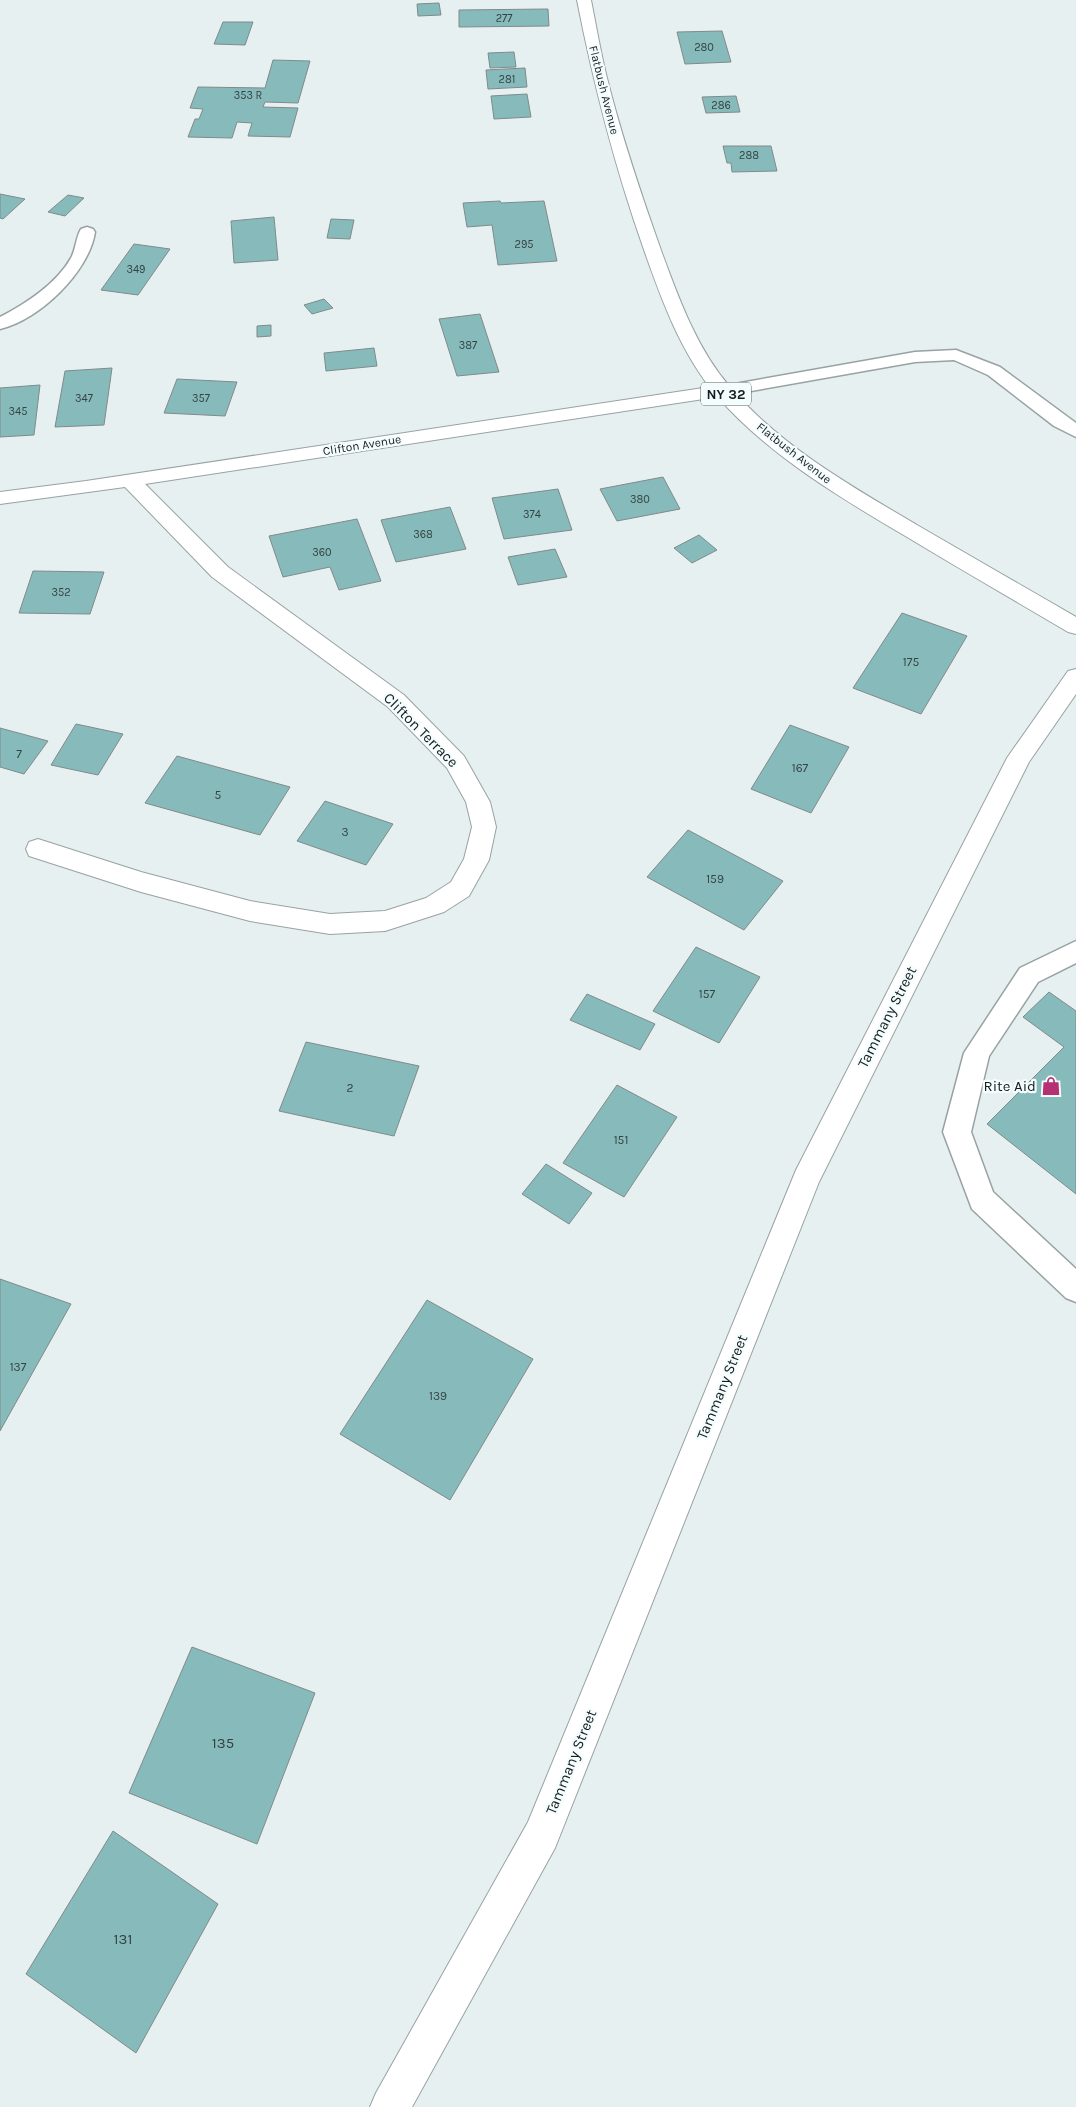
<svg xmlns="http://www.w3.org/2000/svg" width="1076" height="2107" viewBox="0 0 1076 2107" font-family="Karla,sans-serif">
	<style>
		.building { fill: #87baba; stroke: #818a8a }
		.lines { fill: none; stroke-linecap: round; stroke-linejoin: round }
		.lane-casing { stroke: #98a2a2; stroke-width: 3 }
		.street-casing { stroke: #98a2a2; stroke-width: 2 }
		.primary-casing { stroke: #98a2a2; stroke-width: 2 }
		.lane { fill: #fff; fill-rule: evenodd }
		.street { fill: #fff; fill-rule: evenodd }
		.primary { fill: #fff; fill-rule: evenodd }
		.labels { text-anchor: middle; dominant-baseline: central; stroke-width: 4.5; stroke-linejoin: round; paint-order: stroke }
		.far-number-label { font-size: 11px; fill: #344444 }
		.far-street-label { font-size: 12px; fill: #181c1c; stroke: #f3fdfd }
		.number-label { font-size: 12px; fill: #344444 }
		.shield { fill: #f3fdfd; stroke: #5a6060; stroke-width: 1 }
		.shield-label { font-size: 14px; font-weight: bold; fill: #181c1c }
		.street-label { font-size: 15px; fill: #181c1c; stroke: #f3fdfd }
		.poi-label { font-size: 15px; fill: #181c1c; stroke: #f3fdfd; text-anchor: end }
		.near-number-label { font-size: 15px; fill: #344444 }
	</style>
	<rect width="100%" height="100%" fill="#e6f0f0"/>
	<!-- building -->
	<path class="building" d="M439 3 441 15 418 16 417 4Z
		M548 9 549 26 459 27V10Z
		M223 22H253L245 45 214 44Z
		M722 31 731 62 685 64 677 32Z
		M514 52 516 67 490 68 488 53Z
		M273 60 310 61 298 103 265 102 263 107 298 108 290 137 248 136 252 123 237 122 232 138 188 137 195 119H199L203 109 190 108 198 87 265 88Z
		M525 68 527 87 488 89 486 70Z
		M527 94 531 117 494 119 491 96Z
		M736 96 740 112 706 113 702 97Z
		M723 146H771L777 171 732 172 731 163H727Z
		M0 194 25 199 3 219 0 218Z
		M68 195 84 198 65 216 48 212Z
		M500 201 501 203 544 201 557 261 498 265 492 225 467 227 463 203Z
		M274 217 278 260 234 263 231 221Z
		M331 219 354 220 350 239 327 238Z
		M134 244 170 249 138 295 101 290Z
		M324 299 333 308 312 314 304 305Z
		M480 314 499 372 457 376 439 319Z
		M271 325V336L257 337V326Z
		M374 348 377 366 326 371 324 353Z
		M112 368 104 425 55 427 65 371Z
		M177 379 237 382 225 416 164 413Z
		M40 385 34 435 0 437V388Z
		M663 477 680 509 617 521 600 489Z
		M558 489 572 530 504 539 492 498Z
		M450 507 466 549 396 562 381 520Z
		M357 519 381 581 339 590 330 567 283 577 269 536Z
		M699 535 717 550 692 563 674 548Z
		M555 549 567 577 518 585 508 557Z
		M33 571 104 572 90 614 19 613Z
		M902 613 967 636 921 714 853 688Z
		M76 724 123 734 98 775 51 765Z
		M790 725 849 747 811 813 751 789Z
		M0 728 48 741 24 774 0 767Z
		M177 756 290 787 260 835 145 803Z
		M325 801 393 824 366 865 297 841Z
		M688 830 783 881 744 930 647 877Z
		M696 947 760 977 719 1043 653 1011Z
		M1049 992 1076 1011V1194L987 1124 1064 1047 1023 1017Z
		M587 994 655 1024 640 1050 570 1020Z
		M306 1042 419 1066 394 1136 279 1111Z
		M617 1085 677 1117 624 1197 563 1163Z
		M546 1164 592 1193 569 1224 522 1194Z
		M0 1279 71 1304 0 1431Z
		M427 1300 533 1359 450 1500 340 1434Z
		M192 1647 315 1693 257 1844 129 1793Z
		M113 1831 218 1904 136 2053 26 1974Z"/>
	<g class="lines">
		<!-- lane casing -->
		<g class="lane-casing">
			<path id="lane" d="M87 227 93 229 95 232C89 272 39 320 0 329V317C26 304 57 283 71 258 76 249 76 237 81 229Z
				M956 350 1000 367 1076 423V437L1054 426 988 375 954 360 915 362 723 396 717 395 714 391 717 387 723 386 915 352Z
				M1076 941V963L1038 982 989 1056 971 1132 993 1192 1076 1269V1302L1066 1298 972 1209 943 1132 964 1053 1020 968Z"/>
		</g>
		<!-- street casing -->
		<g class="street-casing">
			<path id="street" d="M723 385 730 387 733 391 730 395 145 484 228 567 404 695 464 756 490 802 496 827 489 860 469 896 444 912 385 931 330 934 250 921 141 892 29 856 26 849 29 842 38 839 141 872 250 901 330 914 385 911 426 898 451 882 464 859 472 827 466 802 447 768 388 707 212 577 125 487 0 504V492L86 481Z
				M1076 669V694L1029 762 819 1182 555 1848 412 2107H370L376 2093 528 1822 796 1170 1007 758 1068 671Z"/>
		</g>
		<!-- primary casing -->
		<g class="primary-casing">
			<path id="primary" d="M577 0H591C596 25 600 49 606 74 621 135 641 194 662 253 679 299 697 349 730 387 780 446 851 486 917 525 970 556 1023 586 1076 617V634L1068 632C1014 600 960 569 907 537 839 497 768 455 716 395 680 352 661 298 643 247 614 164 594 86 577 0Z"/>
		</g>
		<!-- lane -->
		<use href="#lane" class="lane"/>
		<!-- street -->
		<use href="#street" class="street"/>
		<!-- primary -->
		<use href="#primary" class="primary"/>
	</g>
	<!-- icons -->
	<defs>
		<g id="shop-bare" transform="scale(1.5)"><path d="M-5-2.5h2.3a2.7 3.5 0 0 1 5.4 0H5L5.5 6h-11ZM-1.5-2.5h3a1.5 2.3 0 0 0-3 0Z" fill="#b63073" stroke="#f3fdfd" stroke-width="2.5" paint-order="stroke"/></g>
	</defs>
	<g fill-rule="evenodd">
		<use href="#shop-bare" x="1051" y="1086"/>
	</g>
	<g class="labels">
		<!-- far-number labels -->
		<g class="far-number-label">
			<text x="504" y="18">277</text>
			<text x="704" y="47">280</text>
			<text x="507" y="79">281</text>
			<text x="248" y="95">353 R</text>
			<text x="721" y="105">286</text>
			<text x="749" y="155">288</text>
			<text x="524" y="244">295</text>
			<text x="136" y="269">349</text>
			<text x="468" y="345">387</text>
			<text x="84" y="398">347</text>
			<text x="201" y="398">357</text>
			<text x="18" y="411">345</text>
			<text x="640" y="499">380</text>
			<text x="532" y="514">374</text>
			<text x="423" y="534">368</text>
			<text x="322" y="552">360</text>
			<text x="61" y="592">352</text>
		</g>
		<!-- far-street labels -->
		<g class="far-street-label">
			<text transform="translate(604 90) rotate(76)">Flatbush Avenue</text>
			<text transform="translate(362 445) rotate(-9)">Clifton Avenue</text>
			<text transform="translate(794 453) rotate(38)">Flatbush Avenue</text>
		</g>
		<!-- number labels -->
		<g class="number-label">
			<text x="911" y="662">175</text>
			<text x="19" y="754">7</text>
			<text x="800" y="768">167</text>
			<text x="218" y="795">5</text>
			<text x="345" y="832">3</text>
			<text x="715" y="879">159</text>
			<text x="707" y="994">157</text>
			<text x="350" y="1088">2</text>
			<text x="621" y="1140">151</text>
			<text x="18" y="1367">137</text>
			<text x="438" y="1396">139</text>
		</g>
		<!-- shield labels -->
		<rect class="shield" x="701" y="382.5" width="50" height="23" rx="4"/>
		<g class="shield-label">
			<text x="726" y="394">NY 32</text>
		</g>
		<!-- street labels -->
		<g class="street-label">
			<text transform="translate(421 730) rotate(45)">Clifton Terrace</text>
			<text transform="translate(887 1017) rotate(-63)">Tammany Street</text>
			<text transform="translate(722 1387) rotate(-68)">Tammany Street</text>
			<text transform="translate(571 1762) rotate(-68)">Tammany Street</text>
		</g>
		<!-- poi labels -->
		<g class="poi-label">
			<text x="1036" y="1086">Rite Aid</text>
		</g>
		<!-- near-number labels -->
		<g class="near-number-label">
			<text x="223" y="1743">135</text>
			<text x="123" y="1939">131</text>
		</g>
	</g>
</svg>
